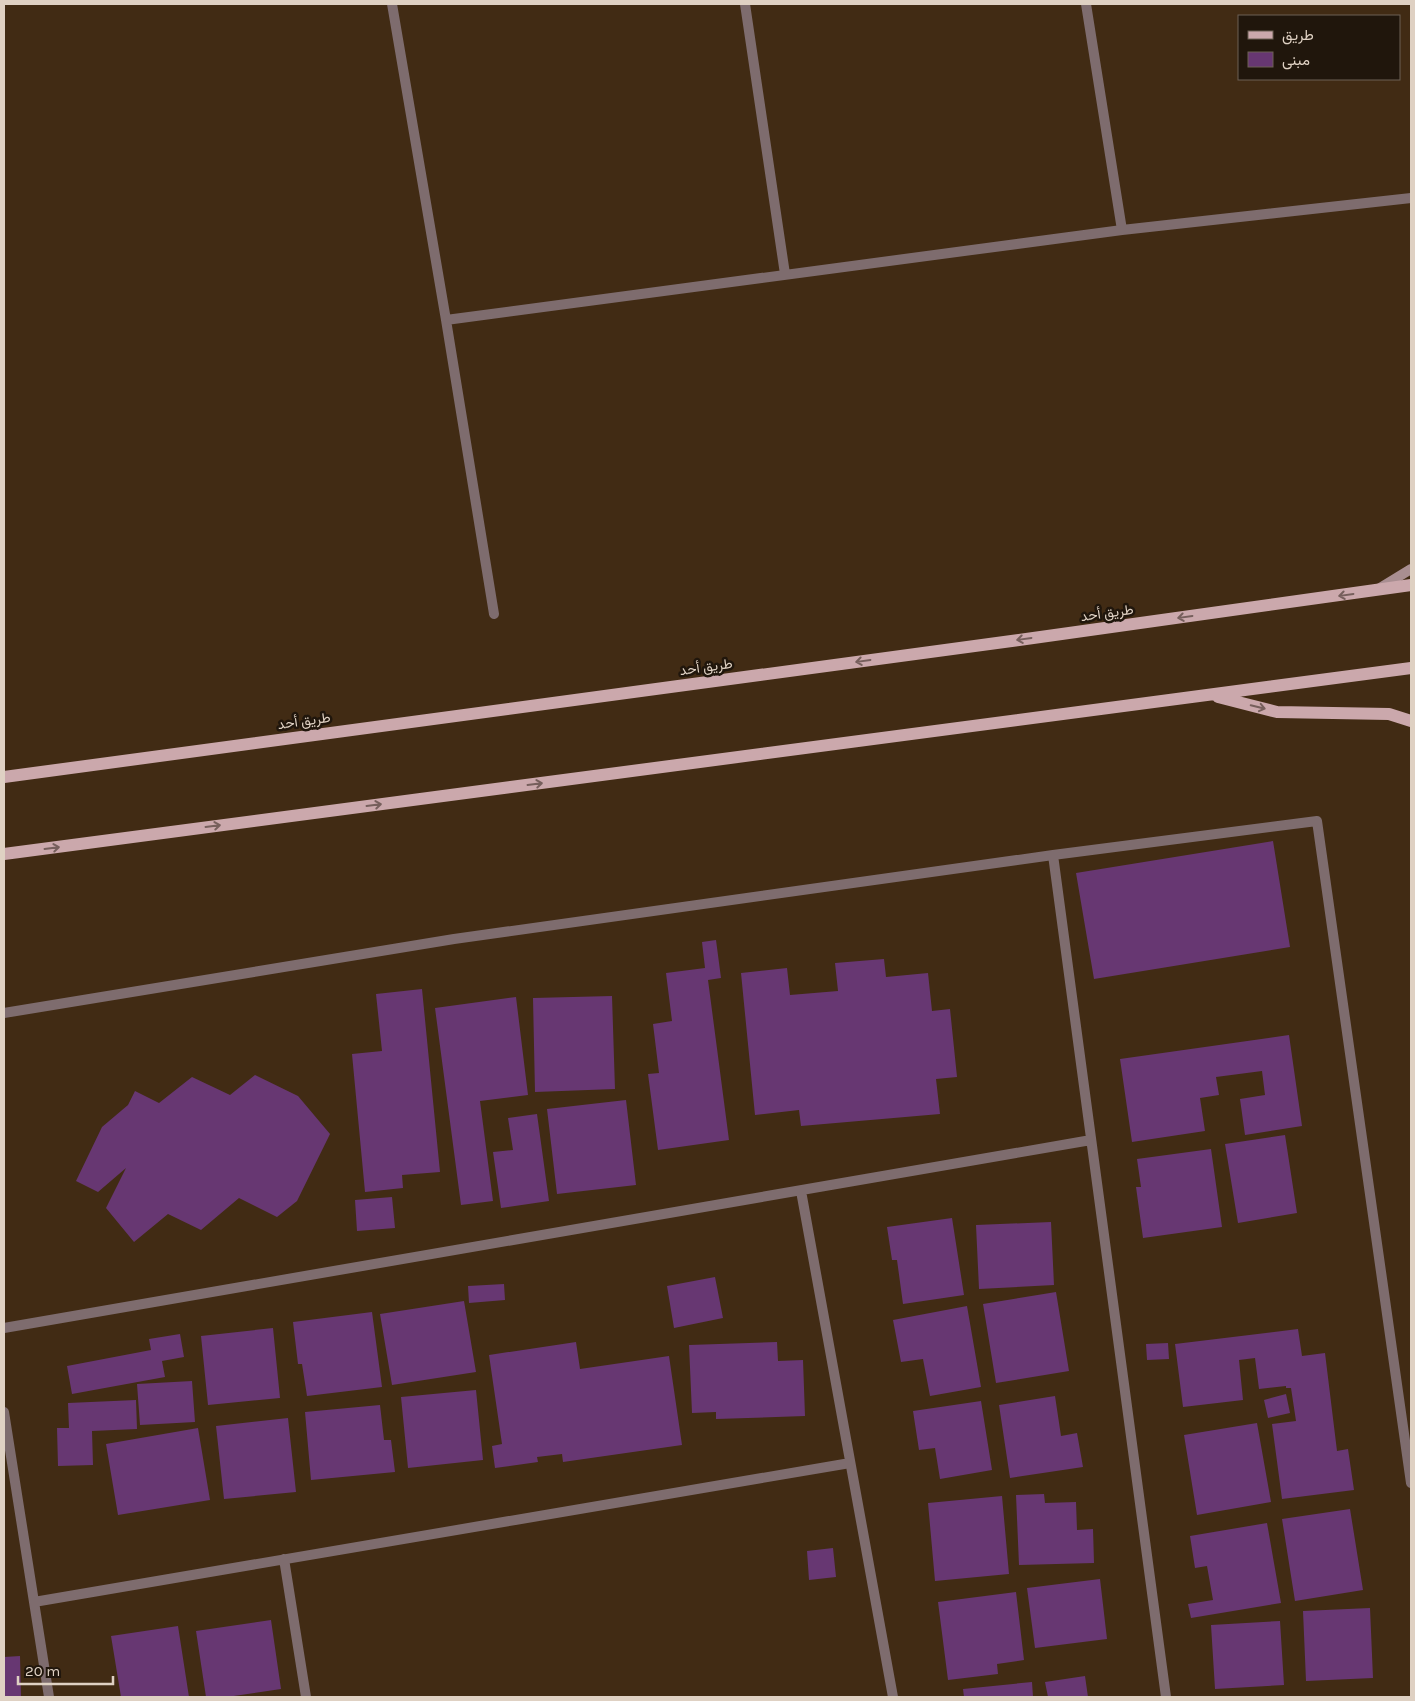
<svg xmlns="http://www.w3.org/2000/svg" width="1415" height="1701" viewBox="0 0 1415 1701" font-family="Karla,Vazirmatn,sans-serif">
	<style>
		.building { fill: #673772 }
		.lines { fill: none; stroke-linecap: round; stroke-linejoin: round }
		.minor { stroke: #7e6c6e; stroke-width: 10 }
		.secondary { stroke: #a98e91; stroke-width: 10 }
		.primary { stroke: #cba8ac; stroke-width: 12 }
		.oneway { stroke: #765f5c }
		.labels { text-anchor: middle; dominant-baseline: central; stroke-width: 5; stroke-linejoin: round; paint-order: stroke }
		.street-label { font-size: 14px; fill: #dfd1c3; stroke: #20160c }
	</style>
	<rect width="100%" height="100%" fill="#412b14"/>
	<!-- building -->
	<path class="building" d="M1273 841 1290 947 1094 979 1076 873Z
		M716 940 721 978 708 980 729 1140 658 1150 648 1074 659 1073 653 1024 672 1021 666 973 705 968 702 942Z
		M884 959 886 977 928 973 932 1011 950 1009 957 1077 936 1079 940 1114 801 1126 799 1110 755 1115 741 973 787 968 790 995 838 991 835 963Z
		M422 989 440 1172 402 1175 403 1188 365 1192 352 1054 382 1051 376 994Z
		M612 996 615 1089 535 1092 533 998Z
		M516 997 528 1095 480 1101 493 1201 461 1205 435 1008Z
		M1289 1035 1302 1126 1245 1135 1240 1099 1265 1095 1262 1071 1216 1077 1219 1095 1200 1098 1205 1131 1132 1142 1120 1059Z
		M255 1075 298 1096 330 1134 297 1201 277 1217 239 1198 201 1230 168 1214 134 1242 106 1208 126 1168 98 1192 76 1181 102 1127 128 1105 135 1091 159 1103 192 1077 230 1095Z
		M626 1100 636 1185 557 1194 547 1109Z
		M537 1114 549 1201 501 1208 493 1152 513 1150 508 1118Z
		M1285 1135 1297 1213 1238 1223 1225 1144Z
		M1211 1149 1222 1227 1143 1238 1136 1187H1141L1137 1159Z
		M392 1197 395 1228 357 1231 355 1200Z
		M952 1218 964 1295 903 1304 897 1260H892L887 1227Z
		M1051 1222 1054 1285 979 1289 976 1225Z
		M715 1277 723 1318 674 1328 667 1286Z
		M504 1284 505 1300 469 1303 468 1286Z
		M1056 1292 1069 1371 996 1383 983 1304Z
		M464 1301 476 1372 392 1385 380 1314Z
		M967 1306 981 1387 930 1396 923 1359 901 1362 893 1320Z
		M372 1312 382 1387 307 1396 302 1364H298L293 1322Z
		M273 1328 280 1398 208 1405 201 1336Z
		M1298 1329 1302 1356 1325 1353 1337 1451 1348 1449 1354 1490 1282 1499 1272 1424 1296 1421 1291 1388H1286V1386L1259 1389 1255 1358 1239 1360 1243 1400 1183 1407 1175 1344Z
		M180 1334 184 1357 162 1361 165 1377 72 1394 67 1366 151 1350 149 1339Z
		M576 1342 580 1369 669 1356 682 1445 563 1462 562 1454 537 1457 538 1462 495 1468 492 1446 502 1444 489 1355Z
		M777 1342 778 1361 803 1360 805 1416 716 1419V1412L692 1413 689 1345Z
		M1168 1343 1169 1359 1147 1360 1146 1344Z
		M192 1381 195 1422 140 1425 137 1384Z
		M476 1390 483 1460 408 1468 401 1397Z
		M1286 1394 1290 1413 1268 1418 1264 1400Z
		M1055 1396 1061 1436 1077 1433 1083 1467 1010 1478 999 1405Z
		M136 1400 137 1429 92 1431 93 1465 58 1466 57 1428H69L68 1403Z
		M981 1401 992 1470 940 1479 935 1448 919 1450 913 1411Z
		M380 1405 384 1440H391L395 1472 311 1480 305 1412Z
		M288 1418 296 1492 224 1499 216 1426Z
		M1257 1423 1271 1502 1197 1515 1184 1435Z
		M198 1428 210 1500 118 1515 106 1444Z
		M1044 1494 1045 1503 1076 1502 1077 1530 1093 1529 1094 1563 1019 1565 1016 1495Z
		M1002 1496 1009 1574 935 1581 928 1503Z
		M1350 1509 1363 1590 1295 1601 1282 1519Z
		M1267 1523 1281 1603 1191 1618 1188 1604 1213 1600 1207 1566 1195 1568 1190 1536Z
		M833 1548 836 1577 809 1580 807 1551Z
		M1100 1579 1107 1639 1035 1648 1027 1588Z
		M1016 1592 1024 1660 997 1664 998 1674 948 1680 938 1602Z
		M1370 1608 1373 1678 1306 1681 1303 1611Z
		M271 1620 281 1689 227 1697H206L196 1631Z
		M1280 1621 1284 1685 1215 1689 1211 1625Z
		M178 1626 189 1697H121L111 1636Z
		M20 1656 21 1697H4V1657Z
		M1085 1676 1088 1697H1048L1045 1682Z
		M1032 1682 1033 1697H964L963 1689Z"/>
	<g class="lines">
		<!-- minor -->
		<path class="minor" d="M392 4 446 320 494 614
			M745 4 785 274
			M1086 4 1122 230
			M446 320 1122 230 1411 198
			M1053 855 1166 1697
			M4 1013 454 939 1053 855 1317 821 1411 1483
			M801 1191 893 1697
			M4 1328 1091 1140
			M4 1412 49 1697
			M284 1559 306 1697
			M34 1602 850 1463"/>
		<!-- secondary -->
		<path class="secondary" d="M1380 588 1411 569"/>
		<!-- primary -->
		<path class="primary" d="M1218 697 1277 712 1389 714 1411 721
			M4 777 1019 640 1411 585
			M4 854 1411 668"/>
	</g>
	<!-- one-way arrows -->
	<defs><path id="oneway-shaft" d="M-6 0H5M1.5-3L5.5 0L1.5 3" fill="none" stroke-width="1.6" stroke-linecap="round" stroke-linejoin="round" transform="scale(1.25)"/></defs>
	<g class="oneway">
		<use href="#oneway-shaft" transform="translate(1346 595) rotate(172)"/>
		<use href="#oneway-shaft" transform="translate(1185 617) rotate(172)"/>
		<use href="#oneway-shaft" transform="translate(1024 639) rotate(172)"/>
		<use href="#oneway-shaft" transform="translate(863 661) rotate(172)"/>
		<use href="#oneway-shaft" transform="translate(1258 707) rotate(14)"/>
		<use href="#oneway-shaft" transform="translate(535 784) rotate(-7)"/>
		<use href="#oneway-shaft" transform="translate(374 805) rotate(-7)"/>
		<use href="#oneway-shaft" transform="translate(213 826) rotate(-7)"/>
		<use href="#oneway-shaft" transform="translate(52 848) rotate(-7)"/>
	</g>
	<g class="labels">
		<!-- street labels -->
		<g class="street-label">
			<text transform="translate(1107 613) rotate(-8)">طريق أحد</text>
			<text transform="translate(706 667) rotate(-8)">طريق أحد</text>
			<text transform="translate(304 721) rotate(-8)">طريق أحد</text>
		</g>
	</g>
	<!-- border -->
	<rect width="1415" height="1701" fill="none" stroke="#dfd1c3" stroke-width="10"/>
	<!-- legend -->
	<rect x="1238" y="15" width="162" height="65" fill="#20160c" stroke="#6c6155"/>
	<rect x="1248" y="31" width="25" height="8" fill="#cba8ac" stroke="#6c6155"/>
	<text x="1282" y="40" font-size="15" fill="#dfd1c3">طريق</text>
	<rect x="1248" y="52" width="25" height="15" fill="#673772" stroke="#6c6155"/>
	<text x="1282" y="65" font-size="15" fill="#dfd1c3">مبنى</text>
	<!-- scale -->
	<path d="M18 1676v8h95v-8" fill="none" stroke="#dfd1c3" stroke-width="2.5"/>
	<text x="25" y="1676" font-size="15" fill="#dfd1c3" stroke="#20160c" stroke-width="4" paint-order="stroke">20 m</text>
</svg>
